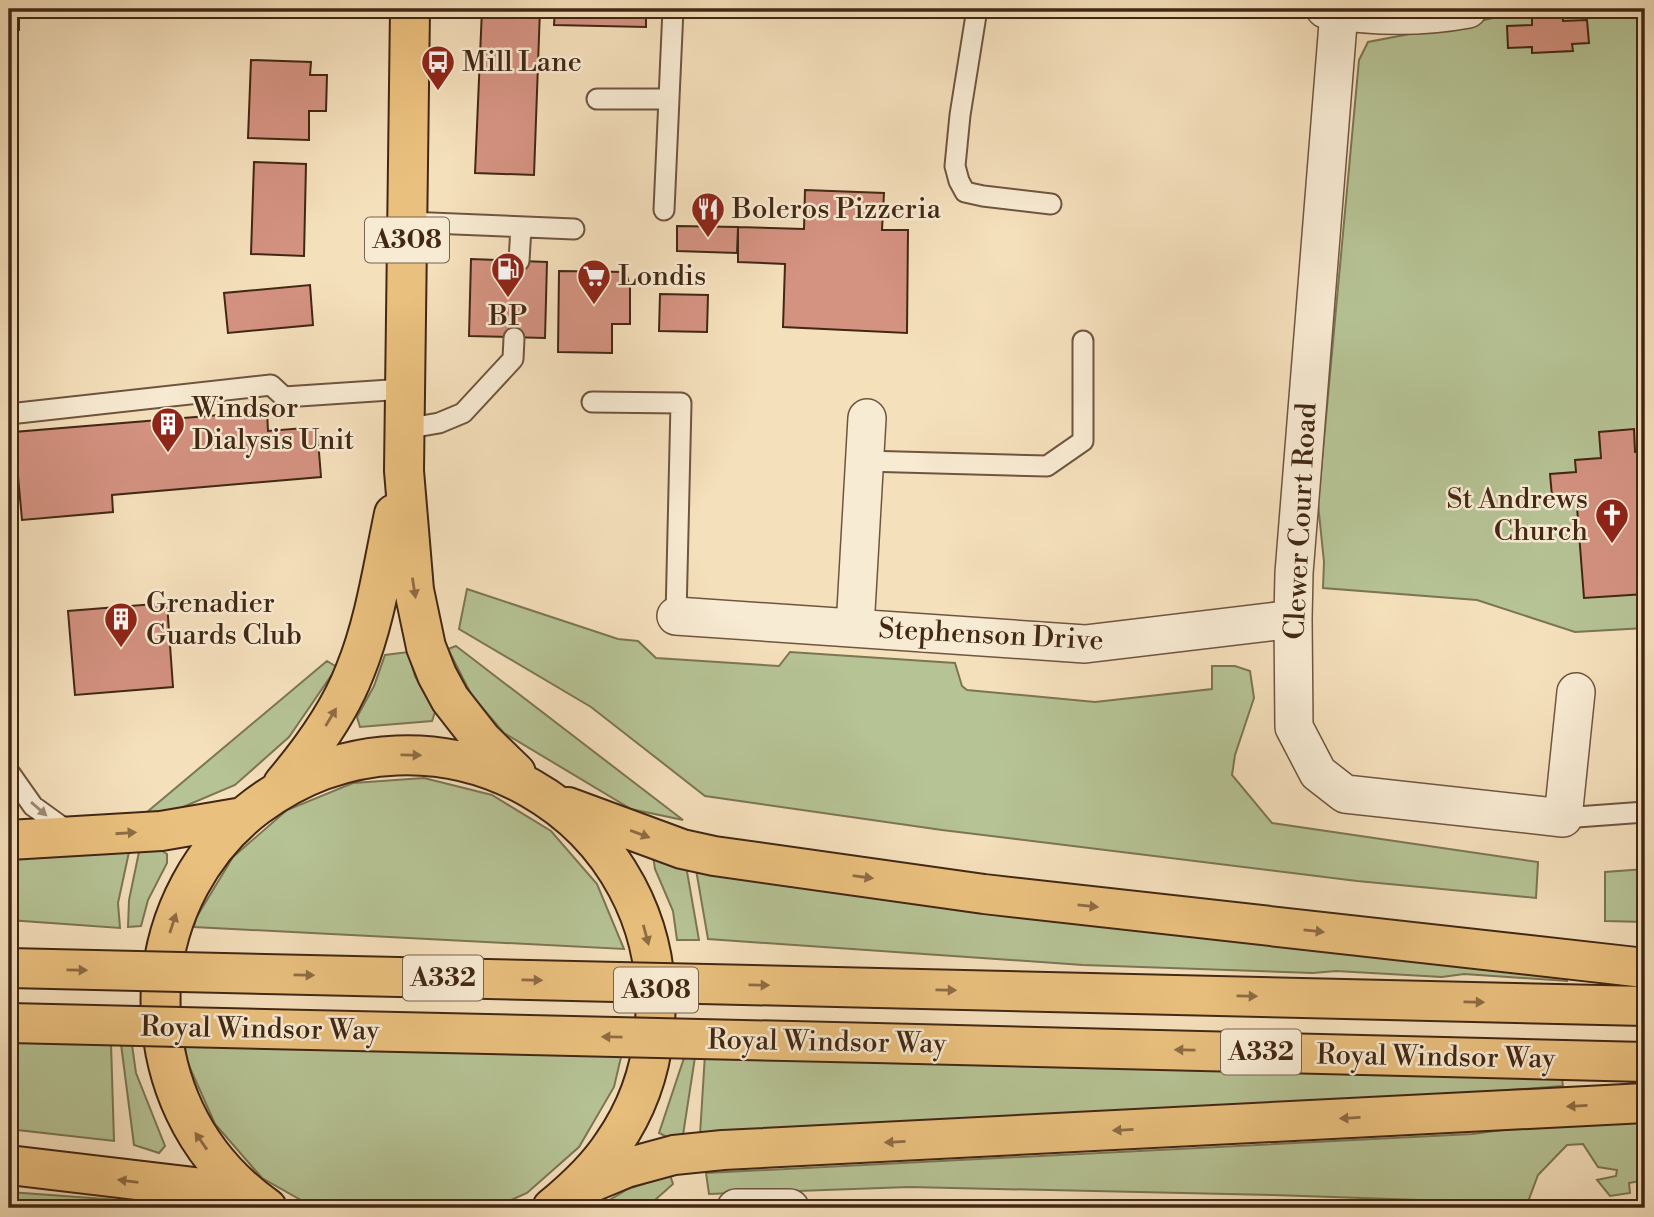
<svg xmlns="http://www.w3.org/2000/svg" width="1654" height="1217" viewBox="0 0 1654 1217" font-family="'Libre Bodoni',serif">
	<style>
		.green { fill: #b6c395; stroke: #7c7554; stroke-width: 2 }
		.building { fill: #d49281; stroke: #422714; stroke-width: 2 }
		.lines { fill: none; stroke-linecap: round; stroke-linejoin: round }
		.lane-casing { stroke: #6f553e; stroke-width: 23 }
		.street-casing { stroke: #6f553e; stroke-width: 40 }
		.primary-casing { stroke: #422714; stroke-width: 42 }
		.lane { stroke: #f8ebd3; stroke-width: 19 }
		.street { stroke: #f8ebd3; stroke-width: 37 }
		.primary { stroke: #eac07e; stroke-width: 38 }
		.primary-bridge-casing { stroke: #422714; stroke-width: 42; stroke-linecap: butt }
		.primary-bridge { stroke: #eac07e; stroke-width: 38 }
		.oneway { fill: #8e6c44 }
		.oneway2 { fill: #9d8974 }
		.labels { text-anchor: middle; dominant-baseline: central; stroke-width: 5; stroke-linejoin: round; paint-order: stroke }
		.shield { fill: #f8ebd3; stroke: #79624d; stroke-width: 2 }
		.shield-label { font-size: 26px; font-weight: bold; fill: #422714 }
		.poi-label { font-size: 28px; fill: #422714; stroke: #f8ebd3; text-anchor: start }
		.street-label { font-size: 28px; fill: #422714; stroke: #f8ebd3 }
	</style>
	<rect width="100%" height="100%" fill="#f5e0bc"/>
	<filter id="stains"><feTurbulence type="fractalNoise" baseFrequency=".00286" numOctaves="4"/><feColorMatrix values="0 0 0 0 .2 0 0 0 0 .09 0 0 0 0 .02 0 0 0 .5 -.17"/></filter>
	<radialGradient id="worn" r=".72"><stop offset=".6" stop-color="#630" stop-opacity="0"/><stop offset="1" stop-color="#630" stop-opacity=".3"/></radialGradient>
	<!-- green -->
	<path class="green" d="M1556 9H1645V628L1575 632 1477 600 1323 588 1324 562 1318 504 1359 60 1368 42 1520 13Z
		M467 589 618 639 638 641 656 658 779 666 790 652 955 663 962 686 967 690 1095 702 1212 689V666H1235L1250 671 1254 698 1235 755 1232 775 1272 823 1538 862 1536 898 1357 881 942 830 705 796 591 707 459 629Z
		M456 646 683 820 631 809 504 733 472 696 448 649Z
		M408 652 415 676 435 712 432 721 360 727 357 717 374 686 385 655Z
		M327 661 337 667 289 737 235 785 176 810 147 812Z
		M424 778 492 795 551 831 597 884 624 949 194 927 196 918 233 857 287 810 353 783Z
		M159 849 167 854V863L148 900 141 926 128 927 129 900 139 852Z
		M129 852 118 903 120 928 9 920V859Z
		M653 856 685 860 699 940H677L673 911 655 869Z
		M695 864 1566 975 1567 981 1464 974 1442 977 1336 971 1313 973 1083 965 708 939Z
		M1645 869V922L1605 921V872Z
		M9 1042 111 1043 114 1141 9 1129Z
		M185 1043 622 1053 614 1087 579 1147 527 1193 493 1208H315L262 1178 215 1124 186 1059Z
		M121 1044 132 1045 136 1073 165 1146 159 1153 134 1145Z
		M705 1054 1562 1079 1563 1086 1365 1101 700 1135Z
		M695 1057 683 1135 667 1137 659 1133 684 1058Z
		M1645 1118V1180L1629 1183 1630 1193 1610 1196 1597 1180 1616 1176 1617 1170 1598 1167 1583 1144 1567 1145 1538 1175 1526 1207 1450 1201 1273 1195 909 1187 709 1194 706 1173 1472 1134 1533 1126Z
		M670 1175 673 1184 646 1208H596L628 1189Z
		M9 1192 133 1201 141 1208H9Z"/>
	<!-- building -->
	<path class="building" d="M9 9H19V30L9 29Z
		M482 9H540L534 175 475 173Z
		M555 9H646V27L554 25Z
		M1562 12 1563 21 1587 20 1589 43 1572 44 1573 51 1532 53V47L1508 48 1507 26 1532 25V14Z
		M251 60 311 62 310 75H327L326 111H309V140L248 138Z
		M254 162 306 164 304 256 251 254Z
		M805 190 884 193 882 230H908L907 333 783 327 785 264 738 262V227L804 229Z
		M677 226 738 227 737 253 677 251Z
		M471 259 547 262 545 338 469 336Z
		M559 271 626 272 630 288V324H612V353L558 352Z
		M310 285 313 325 228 333 224 293Z
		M660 294 708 295 707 332 659 331Z
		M267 411 268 431 317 427 321 477 112 495 113 512 22 520 14 432Z
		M1634 429 1635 452 1645 451V594L1584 598 1576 494 1552 496 1550 474 1576 472 1575 460 1601 458 1599 432Z
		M167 603 173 687 75 695 68 611Z"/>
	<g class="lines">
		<!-- lane casing -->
		<g class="lane-casing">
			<path id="lane" d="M977 9 960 115 955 166 959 181 965 192 983 196 1051 204
				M597 99H669
				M664 210 673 9
				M407 222 574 229
				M519 261 521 227
				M592 402 681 403 676 616
				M9 414 271 385 284 397 405 389
				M404 429 439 423 463 413 513 359 514 338
				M864 461 1047 466 1083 441V341
				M9 772 33 806 69 832
				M1563 818 1645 812"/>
		</g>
		<!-- street casing -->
		<g class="street-casing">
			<path id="street" d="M1325 9C1373 17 1420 18 1468 9
				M1339 11 1294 573 1293 619 1294 727 1318 773 1345 794 1563 818 1576 692
				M676 616 1085 644 1293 619
				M855 628 867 418
				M736 1208H790"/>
		</g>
		<!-- primary casing -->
		<g class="primary-casing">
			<path id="primary" d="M410 9 404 471 414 590 426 647 437 675 450 699 482 740 516 773
				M283 784C311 751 339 713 355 671 375 622 383 566 394 514
				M568 807 682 849 714 856 984 894 1645 968
				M9 840 161 831 243 817
				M878 988 1645 1006
				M876 1043 1645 1062
				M9 1165 245 1193
				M583 1186 626 1168 674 1155 723 1150 1645 1103
				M267 1208C193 1156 156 1075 161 984 166 915 201 848 257 806 433 675 678 814 654 1033 650 1072 636 1111 613 1144 597 1169 575 1189 552 1208"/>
		</g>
		<!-- lane -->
		<use href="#lane" class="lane"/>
		<!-- street -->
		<use href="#street" class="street"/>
		<!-- primary -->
		<use href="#primary" class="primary"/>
		<!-- primary-bridge casing -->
		<g class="primary-bridge-casing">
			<path id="primary-bridge" d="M9 968 878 988
				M9 1023 876 1043"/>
		</g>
		<!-- primary-bridge -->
		<use href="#primary-bridge" class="primary-bridge"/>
	</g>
	<!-- one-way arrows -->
	<defs><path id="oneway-solid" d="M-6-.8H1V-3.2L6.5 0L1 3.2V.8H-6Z" transform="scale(1.75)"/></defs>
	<g class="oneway">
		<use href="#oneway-solid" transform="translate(414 588) rotate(81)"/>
		<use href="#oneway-solid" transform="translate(331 717) rotate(-59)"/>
		<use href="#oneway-solid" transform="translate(411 755) rotate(1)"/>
		<use href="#oneway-solid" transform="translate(126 833) rotate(-4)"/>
		<use href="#oneway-solid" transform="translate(640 834) rotate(20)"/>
		<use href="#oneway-solid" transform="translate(863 877) rotate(8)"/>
		<use href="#oneway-solid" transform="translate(1088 906) rotate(6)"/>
		<use href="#oneway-solid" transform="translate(173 923) rotate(-72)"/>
		<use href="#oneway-solid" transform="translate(1314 931) rotate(6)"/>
		<use href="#oneway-solid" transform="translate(646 935) rotate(75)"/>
		<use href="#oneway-solid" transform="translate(77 970) rotate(1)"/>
		<use href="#oneway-solid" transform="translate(304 975) rotate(1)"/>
		<use href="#oneway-solid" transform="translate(532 980) rotate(1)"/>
		<use href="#oneway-solid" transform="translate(759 985) rotate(1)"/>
		<use href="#oneway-solid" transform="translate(946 990) rotate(1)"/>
		<use href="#oneway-solid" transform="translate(1247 996) rotate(1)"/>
		<use href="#oneway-solid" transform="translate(1474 1002) rotate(1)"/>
		<use href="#oneway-solid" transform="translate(612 1037) rotate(-179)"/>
		<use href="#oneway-solid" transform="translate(1185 1050) rotate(-179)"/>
		<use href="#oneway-solid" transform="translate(1577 1106) rotate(177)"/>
		<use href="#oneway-solid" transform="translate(1350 1118) rotate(177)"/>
		<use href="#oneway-solid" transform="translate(1123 1130) rotate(177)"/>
		<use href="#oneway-solid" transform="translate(201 1141) rotate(-125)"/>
		<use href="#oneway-solid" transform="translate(895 1142) rotate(177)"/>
		<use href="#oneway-solid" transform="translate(128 1181) rotate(-173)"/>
	</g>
	<use class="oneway2" href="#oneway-solid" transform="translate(39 809) rotate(41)"/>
	<!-- icons -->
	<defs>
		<g id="bus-pin" transform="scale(1.75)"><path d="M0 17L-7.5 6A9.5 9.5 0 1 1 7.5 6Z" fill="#8f2418" stroke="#f8ebd3"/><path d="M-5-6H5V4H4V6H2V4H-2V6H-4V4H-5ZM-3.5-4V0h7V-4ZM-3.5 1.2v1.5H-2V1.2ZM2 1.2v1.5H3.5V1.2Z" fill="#fff"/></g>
		<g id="restaurant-pin" transform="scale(1.75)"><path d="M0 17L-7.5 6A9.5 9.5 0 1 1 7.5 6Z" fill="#8f2418" stroke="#f8ebd3"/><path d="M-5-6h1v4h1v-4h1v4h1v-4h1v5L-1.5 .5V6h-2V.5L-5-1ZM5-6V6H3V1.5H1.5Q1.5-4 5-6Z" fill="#fff"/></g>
		<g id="fuel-pin" transform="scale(1.75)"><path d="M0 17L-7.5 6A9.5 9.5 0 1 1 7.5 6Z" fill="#8f2418" stroke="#f8ebd3"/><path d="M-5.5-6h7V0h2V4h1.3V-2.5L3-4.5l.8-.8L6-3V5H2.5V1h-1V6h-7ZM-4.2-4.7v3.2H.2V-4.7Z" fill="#fff"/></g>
		<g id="supermarket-pin" transform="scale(1.75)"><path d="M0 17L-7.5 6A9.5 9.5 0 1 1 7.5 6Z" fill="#8f2418" stroke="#f8ebd3"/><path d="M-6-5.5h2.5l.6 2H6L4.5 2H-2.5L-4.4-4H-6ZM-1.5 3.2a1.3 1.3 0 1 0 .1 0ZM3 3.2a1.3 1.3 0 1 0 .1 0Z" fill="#fff"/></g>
		<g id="building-pin" transform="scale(1.75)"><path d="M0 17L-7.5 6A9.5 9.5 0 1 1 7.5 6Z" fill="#8f2418" stroke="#f8ebd3"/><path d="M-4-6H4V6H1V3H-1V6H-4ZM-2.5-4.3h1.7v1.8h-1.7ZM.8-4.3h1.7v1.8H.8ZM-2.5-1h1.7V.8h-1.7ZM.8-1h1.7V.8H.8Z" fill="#fff"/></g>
		<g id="church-pin" transform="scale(1.75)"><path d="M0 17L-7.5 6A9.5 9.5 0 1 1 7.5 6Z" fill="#8f2418" stroke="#f8ebd3"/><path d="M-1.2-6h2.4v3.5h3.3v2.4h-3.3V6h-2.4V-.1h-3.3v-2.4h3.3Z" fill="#fff"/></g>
	</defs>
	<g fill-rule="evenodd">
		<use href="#bus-pin" x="438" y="62"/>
		<use href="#restaurant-pin" x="708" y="209"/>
		<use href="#fuel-pin" x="508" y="269"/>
		<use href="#supermarket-pin" x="594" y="276"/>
		<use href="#building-pin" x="168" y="424"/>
		<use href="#church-pin" x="1612" y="515"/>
		<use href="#building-pin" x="121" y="619"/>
	</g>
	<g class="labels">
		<!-- shield labels -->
		<g class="shield">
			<rect x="365" y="217.5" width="84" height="45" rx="5"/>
			<rect x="403" y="955.5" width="80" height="45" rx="5"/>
			<rect x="614" y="967.5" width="84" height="45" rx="5"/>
			<rect x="1221" y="1029.5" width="80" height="45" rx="5"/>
		</g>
		<g class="shield-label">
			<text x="407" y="240">A308</text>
			<text x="443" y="978">A332</text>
			<text x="656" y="990">A308</text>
			<text x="1261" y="1052">A332</text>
		</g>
		<!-- poi labels -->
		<g class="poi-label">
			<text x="462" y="62">Mill Lane</text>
			<text x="732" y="209">Boleros Pizzeria</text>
			<text x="618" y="276">Londis</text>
			<text x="508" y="316" text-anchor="middle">BP</text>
			<text x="192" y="408">Windsor<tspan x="192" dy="32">Dialysis Unit</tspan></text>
			<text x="1588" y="499" text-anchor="end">St Andrews<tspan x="1588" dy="32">Church</tspan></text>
			<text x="146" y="603">Grenadier<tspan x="146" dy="32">Guards Club</tspan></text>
		</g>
		<!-- street labels -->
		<g class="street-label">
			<text transform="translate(1301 521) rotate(-87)">Clewer Court Road</text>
			<text transform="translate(991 635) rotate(3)">Stephenson Drive</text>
			<text transform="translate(260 1029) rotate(1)">Royal Windsor Way</text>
			<text transform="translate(827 1042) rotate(1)">Royal Windsor Way</text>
			<text transform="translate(1436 1057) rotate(1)">Royal Windsor Way</text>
		</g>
	</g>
	<!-- margin -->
	<rect width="1654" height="1217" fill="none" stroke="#f5e0bc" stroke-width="35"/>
	<rect x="10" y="10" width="1633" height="1196" fill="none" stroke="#422714" stroke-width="3.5"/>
	<rect x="18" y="18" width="1619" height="1182" fill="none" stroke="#422714" stroke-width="2"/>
	<rect width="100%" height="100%" filter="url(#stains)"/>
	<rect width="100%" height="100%" fill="url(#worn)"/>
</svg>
